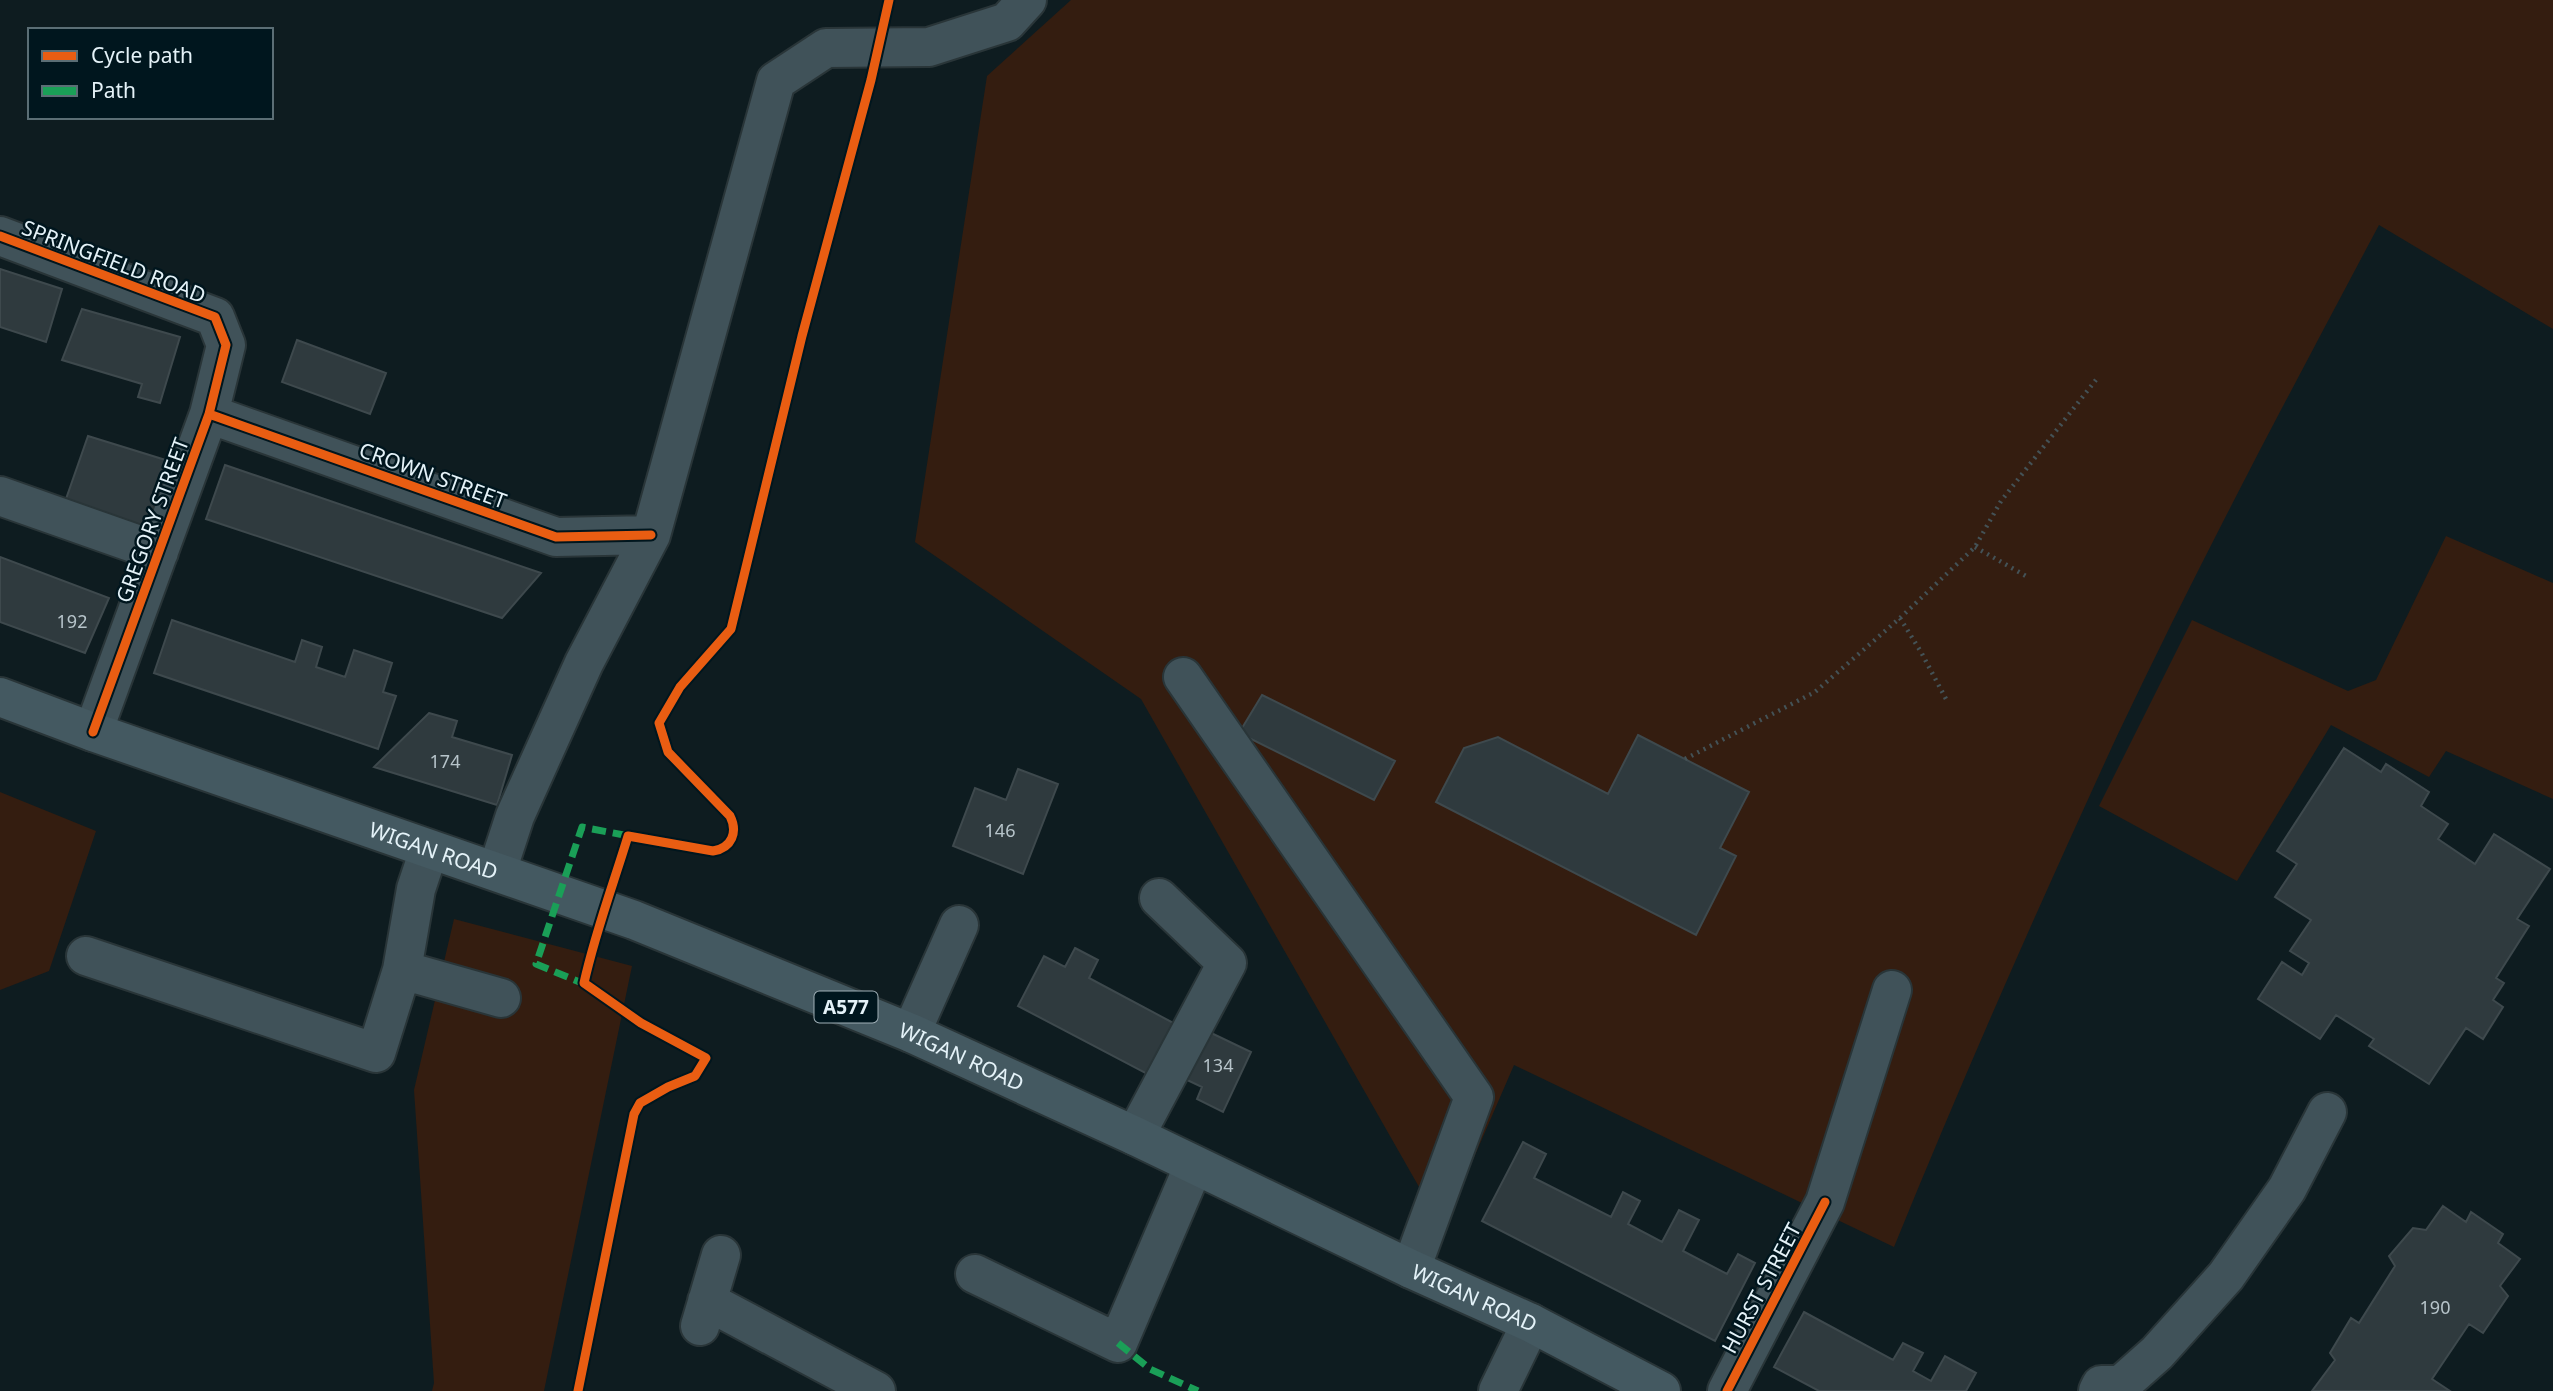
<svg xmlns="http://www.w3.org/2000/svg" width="2553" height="1391" viewBox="0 0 2553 1391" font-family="'Noto Sans',sans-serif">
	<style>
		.green { fill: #341d10 }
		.building { fill: #2f3a3e; stroke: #3e494d; stroke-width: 2 }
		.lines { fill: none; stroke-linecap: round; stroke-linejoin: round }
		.minor-casing { stroke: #293538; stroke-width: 42 }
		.highway-casing { stroke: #293538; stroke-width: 42 }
		.path { stroke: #445256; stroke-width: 4.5; stroke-dasharray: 2 5; stroke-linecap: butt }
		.minor { stroke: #405259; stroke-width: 38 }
		.highway { stroke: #445961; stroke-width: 38 }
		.quiet { stroke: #1a9f57; stroke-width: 7; stroke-dasharray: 14 7; stroke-linecap: butt }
		.cycleway-casing { stroke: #00161e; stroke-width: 13 }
		.cycleway { stroke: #e95d12; stroke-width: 9 }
		.labels { text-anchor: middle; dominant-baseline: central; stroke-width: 5; stroke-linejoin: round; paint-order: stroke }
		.number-label { font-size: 18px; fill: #b7c4ca }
		.shield { fill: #00161e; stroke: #a0b0b7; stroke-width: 2 }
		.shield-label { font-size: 19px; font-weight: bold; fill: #e4f2f8 }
		.street-label { font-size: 21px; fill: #e4f2f8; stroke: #00161e }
	</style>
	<rect width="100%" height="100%" fill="#0e1c20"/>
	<!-- green -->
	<path class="green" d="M1071 0H2553V329L2379 225C2289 394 2199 563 2117 736 2039 905 1964 1075 1894 1247L1514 1065 1443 1229 1141 699 915 542 987 76Z
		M2446 536 2553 583V799L2446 751 2429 777 2331 725 2237 881 2099 806 2192 620 2348 691 2376 680Z
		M0 792 96 831 49 971 0 990Z
		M454 919 632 966 544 1391H432L434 1383 414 1090Z"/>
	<!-- building -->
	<path class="building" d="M0 269 62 289 46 342 0 327Z
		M82 309 180 337 160 403 138 397 142 384 62 360Z
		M297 340 386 373 370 414 282 382Z
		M88 436 172 462 149 529 66 499Z
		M225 465 541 573 502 618 206 519Z
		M0 557 109 598 85 653 0 622Z
		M172 620 295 662 302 640 322 647 316 667 345 677 354 650 392 663 383 692 396 696 378 749 154 673Z
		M1262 695 1395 761 1374 800 1239 733Z
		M429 713 457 721 452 737 512 755 497 805 374 767Z
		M1638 735 1749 792 1720 848 1736 856 1696 935 1436 802 1464 748 1498 737 1608 794Z
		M2344 748 2381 772 2386 764 2429 792 2421 806 2448 824 2438 839 2475 864 2494 834 2550 869 2517 919 2529 926 2496 978 2504 983 2493 1000 2503 1007 2483 1039 2466 1028 2429 1084 2369 1046 2374 1039 2336 1015 2320 1039 2258 999 2282 962 2302 975 2309 963 2290 951 2311 920 2275 897 2297 864 2277 851Z
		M1018 769 1058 784 1023 874 953 846 975 788 1006 800Z
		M1075 948 1098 960 1089 978 1179 1026 1153 1077 1018 1006 1044 956 1065 967Z
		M1207 1031 1251 1052 1223 1112 1197 1099 1202 1087 1185 1079Z
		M1523 1142 1546 1154 1534 1178 1611 1217 1623 1192 1640 1201 1628 1224 1662 1242 1679 1210 1699 1220 1683 1251 1727 1274 1738 1254 1755 1263 1715 1341 1482 1221Z
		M2443 1206 2466 1222 2471 1212 2503 1234 2498 1243 2520 1259 2500 1286 2508 1296 2483 1333 2469 1324 2432 1379 2450 1391H2312L2335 1360 2330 1353 2351 1318 2359 1323 2395 1266 2389 1256 2413 1228 2426 1230Z
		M1804 1312 1893 1360 1903 1343 1923 1353 1913 1371 1931 1381 1945 1356 1976 1373 1966 1391H1819L1774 1367Z"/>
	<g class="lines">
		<!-- minor casing -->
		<g class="minor-casing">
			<path id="minor" d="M0 236 215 317 226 345 209 414 93 732
				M209 414 556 537 651 535
				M0 496 159 552
				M1183 677 1474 1097 1411 1269
				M497 871 515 816 584 663 651 535 776 81 826 48 929 47 1007 22 1027 0
				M86 956 376 1053 402 970 416 889 429 850
				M402 970 501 998
				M911 1033 959 925
				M1135 1136 1227 963 1159 898
				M975 1274 1118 1343 1194 1165
				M707 1301 876 1391
				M700 1326 721 1255
				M1498 1391 1531 1323
				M1727 1391 1825 1202 1892 990
				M2098 1391 2101 1385H2121L2157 1353 2226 1276 2287 1189 2327 1112"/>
		</g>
		<!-- highway casing -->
		<g class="highway-casing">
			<g id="highway">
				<path id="s1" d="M0 697 93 732 634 920 911 1033 1135 1136 1411 1269 1531 1323 1661 1391"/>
			</g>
		</g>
		<!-- path -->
		<path class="path" d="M1975 547 2026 576
			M1900 618 1921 652 1946 699
			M1685 759 1815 692 1900 618 1975 547 2001 501 2099 376"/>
		<!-- minor -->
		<use href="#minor" class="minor"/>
		<!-- highway -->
		<use href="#highway" class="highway"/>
		<!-- quiet -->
		<path class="quiet" d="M587 985 536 964 582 827 634 837
			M1118 1343 1150 1369 1198 1391"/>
		<!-- cycleway casing -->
		<g class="cycleway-casing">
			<path id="cycleway" d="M0 236 215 317 226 345 209 414 93 732
				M209 414 556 537 651 535
				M578 1391 634 1114 640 1103 668 1087 695 1076 706 1058 641 1023 584 983C595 933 613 885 628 836L713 851C732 848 738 832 730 816L668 752 659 723 680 687 731 629 802 336 871 80 889 0
				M1727 1391 1825 1202"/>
		</g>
		<!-- cycleway -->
		<use href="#cycleway" class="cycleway"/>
	</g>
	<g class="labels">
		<!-- number labels -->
		<g class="number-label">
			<text x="72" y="621">192</text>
			<text x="445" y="761">174</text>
			<text x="1000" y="830">146</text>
			<text x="1218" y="1065">134</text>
			<text x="2435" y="1307">190</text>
		</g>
		<!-- shield labels -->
		<rect class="shield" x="814.5" y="991.5" width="63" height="31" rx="5"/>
		<g class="shield-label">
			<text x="846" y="1007">A577</text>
		</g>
		<!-- street labels -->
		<g class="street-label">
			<text transform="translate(114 261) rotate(21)">SPRINGFIELD ROAD</text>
			<text transform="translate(433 475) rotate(20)">CROWN STREET</text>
			<text transform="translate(152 520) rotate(-70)">GREGORY STREET</text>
			<text stroke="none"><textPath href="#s1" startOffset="460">WIGAN ROAD</textPath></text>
			<text stroke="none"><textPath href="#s1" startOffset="1027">WIGAN ROAD</textPath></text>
			<text transform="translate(1761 1288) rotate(-62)">HURST STREET</text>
			<text stroke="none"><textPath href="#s1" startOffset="1594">WIGAN ROAD</textPath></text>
		</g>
	</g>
	<!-- legend -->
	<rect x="28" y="28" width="245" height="91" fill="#00161e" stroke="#5b6e75" stroke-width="2"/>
	<rect x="42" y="51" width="35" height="10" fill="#e95d12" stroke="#5b6e75" stroke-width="2"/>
	<text x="91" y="63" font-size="21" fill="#e4f2f8">Cycle path</text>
	<rect x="42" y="86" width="35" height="10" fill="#1a9f57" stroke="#5b6e75" stroke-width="2"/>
	<text x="91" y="98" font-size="21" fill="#e4f2f8">Path</text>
</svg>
